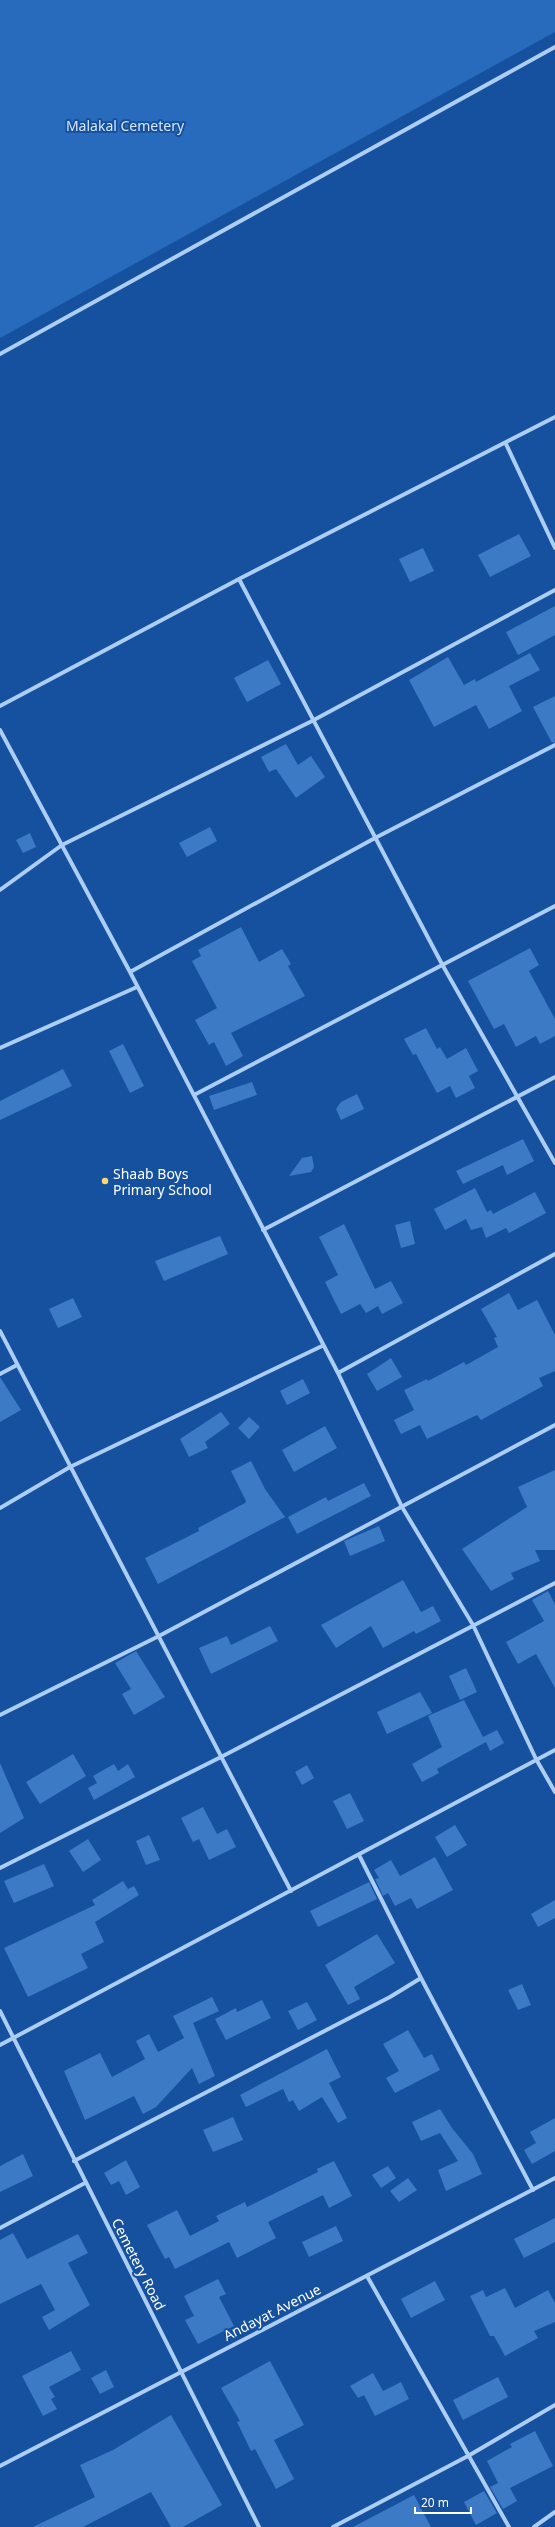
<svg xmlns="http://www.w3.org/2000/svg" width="555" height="2527" viewBox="0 0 555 2527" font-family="'Noto Sans',sans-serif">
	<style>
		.green { fill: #286bbc }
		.building { fill: #3d7ac5 }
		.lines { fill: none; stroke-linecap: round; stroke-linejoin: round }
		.minor { stroke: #accdf4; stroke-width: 4 }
		.poi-dot { fill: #ffd56f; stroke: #15519e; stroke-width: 1.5 }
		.labels { text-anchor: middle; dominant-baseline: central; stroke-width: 4; stroke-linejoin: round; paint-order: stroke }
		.park-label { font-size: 14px; fill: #d5e7fd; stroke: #15519e }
		.poi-label { font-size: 14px; fill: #fff; stroke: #15519e; text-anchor: start }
		.street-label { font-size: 14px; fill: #fff; stroke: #15519e }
	</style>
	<rect width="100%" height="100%" fill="#15519e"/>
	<!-- green -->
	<path class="green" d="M0 0H555V32L0 338Z"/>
	<!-- building -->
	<path class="building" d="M519 534 531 556 490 577 478 555Z
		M423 548 434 571 410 582 399 559Z
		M555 606V635L518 655 506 632Z
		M530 653 540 670 509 686 522 711 489 729 476 705 434 727 409 680 448 657 464 685 475 679 476 682Z
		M268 660 281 684 247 702 234 678Z
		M555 696V742L552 743 533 707Z
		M286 744 298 765 311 756 325 777 296 798 276 769 269 772 261 757Z
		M210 827 217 841 187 857 179 843Z
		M30 833 36 847 23 853 16 840Z
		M241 927 259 962 282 949 291 964 288 966 305 996 231 1033 243 1056 226 1066 214 1042 209 1045 195 1020 217 1008 192 961 201 956 198 950Z
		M530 948 539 965 529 971 555 1019V1036L540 1044 536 1036 516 1047 504 1024 494 1029 468 981Z
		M426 1028 437 1049 440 1047 447 1059 466 1048 478 1071 469 1076 475 1088 456 1098 450 1086 437 1093 416 1054 413 1055 404 1039Z
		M123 1044 144 1086 130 1093 109 1051Z
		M63 1069 72 1086 0 1120V1101Z
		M252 1082 257 1095 214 1110 209 1096Z
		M357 1094 364 1109 341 1120 336 1109 341 1102Z
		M523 1139 534 1161 507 1175 503 1165 463 1184 456 1171Z
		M312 1156 314 1167 311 1172 289 1176 302 1158Z
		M475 1188 487 1212 491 1210 493 1214 535 1192 546 1213 509 1233 506 1228 486 1238 482 1227 471 1230 466 1219 445 1230 434 1209Z
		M410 1221 415 1244 401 1248 395 1225Z
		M344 1224 375 1289 391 1281 403 1303 382 1314 378 1306 366 1313 360 1304 341 1314 325 1282 338 1275 319 1237Z
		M220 1236 228 1254 164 1281 155 1261Z
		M509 1293 518 1310 537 1300 555 1335V1371L539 1378 543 1386 481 1420 477 1415 427 1439 420 1425 401 1434 394 1420 414 1410 404 1390 427 1379 428 1381 464 1362 466 1365 498 1347 494 1338 497 1337 481 1309Z
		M73 1298 82 1317 58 1328 49 1309Z
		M391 1358 402 1377 377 1391 367 1374Z
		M0 1377 21 1410 0 1422Z
		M303 1379 310 1393 287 1405 280 1391Z
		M221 1412 230 1424 205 1442 208 1448 189 1457 180 1439Z
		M249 1417 260 1427 249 1439 238 1428Z
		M325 1426 337 1448 294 1472 282 1450Z
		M251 1461 265 1489 285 1517 158 1584 145 1558 199 1531 198 1528 245 1503 246 1501 231 1471Z
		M555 1470V1550H535L540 1561 511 1573 514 1579 491 1591 462 1549 527 1507 518 1487Z
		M364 1483 371 1496 297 1534 288 1517 326 1497 328 1501Z
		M379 1526 385 1541 350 1556 344 1541Z
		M403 1580 421 1612 433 1606 441 1621 416 1634 414 1631 383 1648 371 1626 336 1648 321 1625Z
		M548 1591 555 1604V1688L536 1654 518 1664 506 1642 544 1621 532 1600Z
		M270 1626 278 1641 211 1674 199 1648 227 1636 231 1645Z
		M136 1651 165 1697 134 1715 122 1694 131 1689 115 1663Z
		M466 1668 477 1692 460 1700 449 1676Z
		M420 1692 432 1713 387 1734 377 1712Z
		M464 1700 483 1737 497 1730 504 1743 490 1751 486 1742 437 1769 439 1773 422 1782 412 1764 442 1747 428 1716Z
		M73 1754 86 1776 40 1804 26 1782Z
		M0 1763 24 1818 0 1833Z
		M114 1764 118 1771 128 1764 135 1777 94 1800 88 1788 97 1783 93 1776Z
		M307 1765 314 1778 302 1785 295 1772Z
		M350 1793 364 1821 347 1829 333 1801Z
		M203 1807 217 1834 227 1829 236 1847 209 1860 199 1839 193 1842 181 1818Z
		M455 1825 467 1845 447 1857 435 1837Z
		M149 1835 160 1860 146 1865 136 1841Z
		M88 1839 101 1860 83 1872 69 1851Z
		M435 1857 453 1890 417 1909 411 1898 395 1906 388 1893 383 1896 375 1879 379 1878 374 1870 391 1860 400 1876Z
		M44 1864 54 1886 14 1903 4 1881Z
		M123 1881 128 1889 134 1886 139 1895 95 1922 104 1942 81 1954 88 1968 28 1997 4 1948 95 1905 92 1900Z
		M369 1882 377 1899 318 1927 310 1911Z
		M555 1900V1918L538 1927 531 1914Z
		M377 1934 395 1963 354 1987 360 1999 348 2005 325 1965Z
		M522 1984 531 2005 518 2010 508 1990Z
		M212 1997 219 2011 193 2023 215 2076 199 2084 192 2068 156 2107 143 2114 134 2096 85 2120 64 2071 100 2053 112 2077 145 2059 136 2041 149 2034 158 2052 184 2038 173 2016Z
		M262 2000 271 2018 226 2040 215 2019 236 2008 237 2012Z
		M307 2002 317 2020 298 2030 288 2011Z
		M408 2030 424 2058 432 2054 440 2070 395 2093 386 2078 399 2071 383 2044Z
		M327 2049 341 2077 329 2083 347 2118 338 2123 322 2097 299 2111 293 2100 289 2102 283 2089 246 2107 240 2095Z
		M440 2109 452 2128 473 2154 482 2174 446 2191 438 2170 458 2161 440 2133 421 2141 412 2122Z
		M233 2117 243 2140 213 2152 203 2130Z
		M555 2118V2151L532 2164 524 2150 536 2143 530 2132Z
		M23 2154 33 2176 0 2192V2166Z
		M126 2160 140 2187 126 2195 119 2181 111 2185 104 2173Z
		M334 2161 352 2196 329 2208 323 2195 268 2222 276 2238 237 2258 229 2242 175 2269 169 2257 165 2259 147 2225 177 2210 190 2236 219 2221 216 2216 245 2202 247 2207 318 2172 317 2169Z
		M388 2166 396 2178 381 2188 372 2175Z
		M408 2178 417 2190 399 2202 390 2191Z
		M555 2218V2242L524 2258 514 2239Z
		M336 2226 343 2241 309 2257 302 2242Z
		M13 2233 27 2259 78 2234 88 2253 68 2263 90 2305 49 2330 42 2317 55 2310 41 2284 0 2304V2240Z
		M218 2279 226 2294 219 2297 234 2326 198 2344 185 2320 194 2316 184 2296Z
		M435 2281 445 2300 411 2318 401 2299Z
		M505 2288 515 2308 548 2290 555 2303V2322L534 2331 538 2338 505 2356 494 2336H490L470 2296 483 2290 486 2297Z
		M71 2351 81 2370 49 2387 55 2397 51 2399 57 2409 43 2416 22 2376Z
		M270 2361 304 2425 274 2440 294 2479 276 2489 255 2449 251 2451 237 2422 240 2421 221 2388Z
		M106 2370 114 2387 100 2394 91 2378Z
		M373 2373 383 2391 401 2382 409 2399 375 2416 364 2395 358 2398 350 2386Z
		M498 2377 508 2397 463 2420 453 2400Z
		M171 2415 222 2505 183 2527H171L151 2492 83 2527H33L95 2497 80 2465 113 2450Z
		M535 2431 553 2466 510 2488 517 2501 503 2509 490 2487 498 2483 487 2461 512 2447 510 2444Z
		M484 2491 497 2513 476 2525 464 2502Z
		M414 2495 431 2527H353Z"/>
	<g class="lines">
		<!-- minor -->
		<path class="minor" d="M0 354 555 47
			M506 444 555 548
			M239 579 443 966 555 1163
			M0 706 239 579 555 417
			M0 730 130 972 338 1373 402 1507 473 1625 536 1759 555 1792
			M0 890 62 845 312 721 555 590
			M130 972 375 838 555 745
			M0 1048 137 987
			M194 1095 555 906
			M263 1230 555 1077
			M0 1331 291 1891
			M338 1373 555 1254
			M0 1374 17 1365
			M0 1508 70 1467 322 1346
			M0 1715 159 1636 555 1425
			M359 1855 421 1978 533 2190
			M0 1868 221 1757 555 1583
			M0 2011 259 2527
			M0 2045 555 1750
			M74 2161 390 1997 421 1978
			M0 2228 85 2183
			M367 2276 509 2527
			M0 2466 555 2178
			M333 2527 468 2456 555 2405
			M534 2527 555 2512"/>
	</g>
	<!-- markers -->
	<circle class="poi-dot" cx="105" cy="1181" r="4"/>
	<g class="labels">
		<!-- park labels -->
		<g class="park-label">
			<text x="125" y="125">Malakal Cemetery</text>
		</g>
		<!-- poi labels -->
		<g class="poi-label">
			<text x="113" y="1173">Shaab Boys<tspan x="113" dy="16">Primary School</tspan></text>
		</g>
		<!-- street labels -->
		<g class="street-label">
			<text transform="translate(139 2264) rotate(63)">Cemetery Road</text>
			<text transform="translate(272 2312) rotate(-27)">Andayat Avenue</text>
		</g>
	</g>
	<!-- scale -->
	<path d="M415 2507v6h56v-6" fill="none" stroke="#ffffff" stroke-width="2"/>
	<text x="421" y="2507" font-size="12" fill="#ffffff" stroke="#15519e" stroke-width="3" paint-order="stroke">20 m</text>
</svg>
